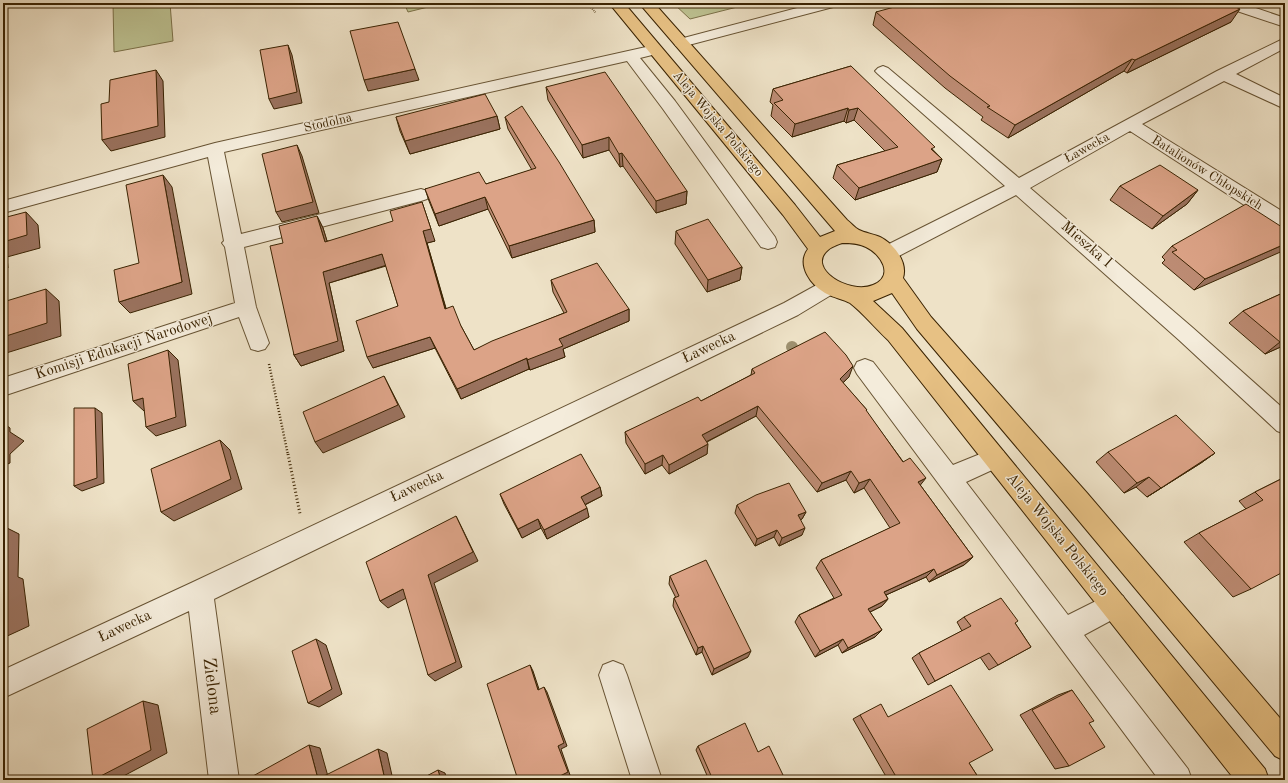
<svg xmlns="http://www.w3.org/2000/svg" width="1288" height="783" viewBox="0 0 1288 783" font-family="'Old Standard TT',serif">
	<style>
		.green { fill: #bdc292; stroke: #7c724a }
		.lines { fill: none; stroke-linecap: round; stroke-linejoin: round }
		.minor-casing { stroke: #675333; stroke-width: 2 }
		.major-casing { stroke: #3a2302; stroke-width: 2 }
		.path-far2 { stroke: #3a2302; stroke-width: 2; stroke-dasharray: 0.5 1.5; stroke-linecap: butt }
		.path-far1 { stroke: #3a2302; stroke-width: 2.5; stroke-dasharray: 1 2; stroke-linecap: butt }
		.path { stroke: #3a2302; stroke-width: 3; stroke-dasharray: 1 2.5; stroke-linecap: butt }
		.minor { fill: #f4ecdb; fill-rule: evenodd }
		.major { fill: #e7c184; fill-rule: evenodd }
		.tree { fill: #9d8f6e }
		.wall { fill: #bd8c74; stroke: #3a2302 }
		.shaded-wall { fill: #9a725e; stroke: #3a2302 }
		.building { fill: #dca387; stroke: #3a2302 }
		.labels { text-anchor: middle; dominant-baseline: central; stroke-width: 3; stroke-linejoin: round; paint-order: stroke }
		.far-street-label { font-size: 13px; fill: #3a2302; stroke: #f4ecdb }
		.street-label { font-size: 15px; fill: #3a2302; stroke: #f4ecdb }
		.near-street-label { font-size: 18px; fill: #3a2302; stroke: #f4ecdb }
	</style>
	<rect width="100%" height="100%" fill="#eee2c7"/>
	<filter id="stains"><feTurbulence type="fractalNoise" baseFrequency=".005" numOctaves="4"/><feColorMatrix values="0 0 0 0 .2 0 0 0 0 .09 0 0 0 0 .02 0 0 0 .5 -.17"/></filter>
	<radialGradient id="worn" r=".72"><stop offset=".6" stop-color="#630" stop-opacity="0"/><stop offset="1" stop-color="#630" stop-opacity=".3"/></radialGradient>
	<!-- green -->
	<path class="green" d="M113 3H170L173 41 114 52Z
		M404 3H444L408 12Z
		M673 3H753L690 19Z"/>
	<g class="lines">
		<!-- minor casing -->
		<g class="minor-casing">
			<path id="minor" d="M816 3H839L837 6 681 47 676 46 674 43 676 40Z
				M1220 3H1241L1285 18V27L1222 6Z
				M1285 38V48L1236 74 1285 98V109L1224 81 1142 124 1285 213V229L1278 227 1130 131 1030 188 1193 328 1285 410V434L1277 431 1179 340 1016 195 895 258 888 260 881 258 878 253 881 248 1005 186 878 74 875 71 878 68 883 66 888 68 1019 178 1217 71Z
				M655 45 660 47 663 50 660 53 640 58 675 101 775 237 777 242 775 247 768 249 761 247 663 109 627 61 224 152 241 234 421 189 427 191 430 195 427 199 421 201 244 247 256 307 269 343 265 349 258 351 251 349 239 317 3 396V378L235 303 225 247 222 243 224 241 208 157 3 213V201L215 143Z
				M829 279 836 282 839 287 836 292 798 315 214 599 239 780H209L189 611 3 698V670L191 583 784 303 822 282Z
				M865 359 873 362 953 465 995 448 1003 451 1007 458 1003 465 966 482 1068 615 1114 592 1123 596 1127 605 1123 614 1084 635 1188 769 1192 780H1159L857 374 854 368 857 362Z
				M613 661 623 665 627 675 662 780H632L599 675 603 665Z"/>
		</g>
		<!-- major casing -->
		<g class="major-casing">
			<path id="major" d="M609 3H624L795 205 820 237 835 231 639 3H654L847 220C851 223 855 228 859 230 865 233 873 234 880 237 894 244 908 262 903 278L931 317 1087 493 1285 724V761L1275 756 1069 509 917 329 892 293 873 301 902 328 1265 769 1269 780H1235L888 340C875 328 863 313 850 303 843 299 834 298 827 294 811 286 796 265 808 249L783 215ZM842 243C850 243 858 243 866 247 881 254 895 276 873 285 849 295 806 268 828 250 831 247 837 245 842 243Z"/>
		</g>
		<!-- path-far2 -->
		<path class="path-far2" d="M587 3 596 13"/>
		<!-- path-far1 -->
		<path class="path-far1" d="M269 364 288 455"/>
		<!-- path -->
		<path class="path" d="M288 454 300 514"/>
		<!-- minor -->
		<use href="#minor" class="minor"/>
		<!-- major -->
		<use href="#major" class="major"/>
	</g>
	<!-- trees -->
	<circle class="tree" cx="792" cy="347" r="6"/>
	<!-- wall -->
	<path class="wall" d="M876 12 1231 22 1127 73 1124 71 1008 138 981 120 983 117 945 88 873 25Z
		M851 66 942 159 937 172 855 200 833 178 837 165 885 151 854 120 846 123 844 121 792 137 771 116 773 105 770 102 773 89Z
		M546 87 687 191 686 204 656 213 623 166 620 167 609 150 583 158 548 100Z
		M497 116 500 129 410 154 400 131 396 117Z
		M505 117 594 220 595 232 512 258 488 209 439 226 429 201 425 189 486 184 532 170 508 129Z
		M1120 186 1198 190 1187 204 1152 229 1110 200Z
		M317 216 323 228 327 241H435L427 243 446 308 461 326 474 350 564 313 553 292 551 280 629 309V321L563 349 565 357 530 370 529 369 461 399 435 348 373 368 398 306 386 266 329 283 344 351 301 366 294 355 283 243Z
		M1285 229 1194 290 1162 263 1165 260 1162 257 1172 246Z
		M676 231 742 267 740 280 707 292 675 244Z
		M1285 292V345L1265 354 1229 323 1243 311Z
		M752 369 849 377 843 383 867 410 866 411 973 557 964 565 929 582 926 577 886 595 888 599 882 606 870 612 882 630 875 637 842 653 838 645 815 657 795 622 799 615 834 598 816 568 821 560 890 528 864 488 854 493 846 480 817 492 756 416 707 442V454L669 474 662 465 645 474 626 443 625 432 701 401 751 375Z
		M1108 452 1215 453 1201 463 1147 497 1136 487 1124 493 1096 462Z
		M1285 477 1251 589 1233 597 1184 542 1199 533 1246 509 1239 501 1255 492Z
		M600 487 602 496 585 505 589 517 547 539 541 528 522 538 504 504 500 494Z
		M737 505 806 512 802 519 800 520 802 535 779 546 774 537 755 546 735 513Z
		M670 576 748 657 712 675 702 652 696 655 673 606 674 598H676L669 584Z
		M964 617 1015 623 1031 647 989 670 980 657 928 685 912 658 919 653 962 631 957 622Z
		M1072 690 1089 723 1069 766 1055 769 1020 715 1058 695Z
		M860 715 888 717 969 763 980 780H888L853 719Z
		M698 746 758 752 773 780H709L696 750Z"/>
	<!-- shaded-wall -->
	<path class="shaded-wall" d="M1240 9 1231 22 1127 73 1135 60Z
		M288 45 292 55 302 103 274 109 269 99Z
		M1132 59 1124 71 1008 138 1015 125Z
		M415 69 419 80 368 91 364 80Z
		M156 70 163 81 165 137 111 151 102 140Z
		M848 108 844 121 792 137 795 124Z
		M858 108 854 120 846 123 849 110Z
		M497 116 500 129 410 154 405 141Z
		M609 137V150L583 158 582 145Z
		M297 145 302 156 319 213 282 222 276 212Z
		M622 153 623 166 620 167 619 154Z
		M942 159 937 172 855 200 859 188Z
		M163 175 172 187 192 294 130 313 119 302 182 282Z
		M1198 190 1187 204 1152 229 1163 216Z
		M687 191 686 204 656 213V201Z
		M485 197 488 209 439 226 435 214Z
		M422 202 435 241 427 243 449 320 445 309 423 231Z
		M26 212 38 225 40 248 7 257 8 268 3 269V242Z
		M317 216 323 228 331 254 325 242Z
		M594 220 595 232 512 258 509 246Z
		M1285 244V250L1194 290 1205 279Z
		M382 254 387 265 329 283 344 351 301 366 294 355 323 272Z
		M742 267 740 280 707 292 708 280Z
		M46 289 59 301 61 336 3 354V337Z
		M629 309V321L563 349 565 357 530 370 527 360 559 339Z
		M430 337 435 348 373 368 367 357Z
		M1285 340V345L1265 354 1280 342Z
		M168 350 178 360 186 426 156 436 146 427Z
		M527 358 529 369 461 399 457 389Z
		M853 366 849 377 835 390 840 379Z
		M384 376 405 417 323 453 315 442Z
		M143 398 153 408 144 411 133 401Z
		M758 406 756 416 700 445 702 435Z
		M95 408 102 413 104 483 82 491 74 486Z
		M3 423 10 428V432L24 441 10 454V463L3 466Z
		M220 440 230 450 242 489 174 521 161 512Z
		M708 444 707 454 669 474V465Z
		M1215 453 1201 463 1147 497 1161 488Z
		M663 455 662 465 645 474V464Z
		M851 471 846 480 817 492 822 483Z
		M1149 477 1136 487 1124 493 1137 483Z
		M926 478 918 488V482Z
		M870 479 864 488 854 493 859 483Z
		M600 487 602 496 582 506 581 497Z
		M587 508 589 517 547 539 544 530Z
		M806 512 802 519 794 523 798 515Z
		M456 516 461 526 478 561 434 583 462 667 435 681 428 675V575Z
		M538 519 541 528 522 538 518 529Z
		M3 526 19 534 18 577 23 579 29 626 3 638Z
		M805 528 802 535 779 546 782 538Z
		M777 530 774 537 755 546 757 539Z
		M973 557 964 565 929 582 937 575Z
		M934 569 926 577 877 599 884 592Z
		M403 589 410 596 388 608 380 601Z
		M888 599 882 606 862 616 868 609Z
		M882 630 875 637 842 653 848 648Z
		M316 639 326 645 342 694 319 707 308 703Z
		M843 639 838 645 815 657 820 651Z
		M703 646 702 652 696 655 698 648Z
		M751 651 748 657 712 675 714 669Z
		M530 665 533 671 541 695 538 690Z
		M544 687 547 692 567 746 561 749 570 775 560 780H552L558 746Z
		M143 701 158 705 167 753 116 780H93Z
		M309 745 320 748 329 780 318 779Z
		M378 749 387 753 393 780H385Z
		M438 770 445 773 447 780H441Z"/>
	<!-- building -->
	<path class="building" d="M909 3H1227L1240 9 1135 60 1132 59 1015 125 987 107 990 106 950 76 876 12Z
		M398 22 415 69 364 80 350 31Z
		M288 45 297 92 269 99 260 50Z
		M851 66 935 147 931 149 942 159 859 188 837 165 898 147 858 108 849 110 848 108 795 124 774 103 783 100 773 89Z
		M156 70 158 126 102 140 101 104 109 102 110 80Z
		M605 72 687 191 656 201 622 153 619 154 609 137 582 145 546 87Z
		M485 94 497 116 405 141 396 117Z
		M522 106 559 162 594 220 509 246 485 197 435 214 425 189 479 172 486 184 536 168 505 117Z
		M297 145 313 202 276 212 262 154Z
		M1160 165 1198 190 1163 216 1120 186Z
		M163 175 182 282 119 302 114 270 139 263 126 185Z
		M422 202 431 229 423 231 445 309 453 306 461 326 474 350 492 341 567 312 551 280 597 263 629 309 559 339 563 346 527 360V358L457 389 430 337 367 357 356 321 398 306 382 254 323 272 338 341 294 355 270 246 283 243 279 226 317 216 325 242 393 221 390 211Z
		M1246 204 1285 229V244L1205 279 1172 252 1177 250 1172 246Z
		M26 212 27 235 3 242V218Z
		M708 219 742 267 708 280 676 231Z
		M46 289 47 323 3 337V302Z
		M1285 292V340L1280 342 1243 311Z
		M825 332 846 355 853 366 840 379 867 410H866L903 462 910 458 926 478 918 482 973 557 937 575 934 569 884 592 888 599 868 609 882 630 848 648 843 639 820 651 799 615 842 595 821 560 900 523 870 479 859 483 851 471 822 483 758 406 702 435 708 444 669 465 663 455 645 464 625 432 698 397 701 401 755 373 752 369Z
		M168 350 176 417 146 427 143 398 133 401 128 364Z
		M384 376 398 405 315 442 303 412Z
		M74 408H95L97 478 74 486Z
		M1176 415 1215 453 1161 488 1149 477 1137 483 1108 452Z
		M3 429 7 430 3 434Z
		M220 440 231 479 161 512 151 469Z
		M581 454 600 487 581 497 587 508 544 530 538 519 518 529 500 494Z
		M1285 477V571L1251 589 1199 533 1263 500 1255 492Z
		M789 483 806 512 798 515 805 528 782 538 777 530 757 539 737 505 756 495Z
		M456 516 473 552 428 575 456 662 428 675 403 589 380 601 366 562Z
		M706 560 751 651 714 669 703 646 698 648 674 598 679 596 670 576Z
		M3 597 5 617 3 618Z
		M1001 598 1018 621 1015 623 1031 647 998 665 989 653 935 681 919 653 971 626 964 617Z
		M316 639 332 689 308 703 292 651Z
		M530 665 538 690 544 687 564 743 558 746 568 772 552 780H518L487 684Z
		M951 685 993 750 969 763 980 780H898L860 715 881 704 888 717Z
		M1072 690 1094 721 1089 723 1105 747 1069 766 1032 710Z
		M143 701 151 750 93 780 87 729Z
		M745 723 758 752 769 746 783 775 773 780H713L698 746Z
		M309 745 318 779 378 749 385 780H254L253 776Z
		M438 770 441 780H419Z"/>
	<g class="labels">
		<!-- far-street labels -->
		<g class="far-street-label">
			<text transform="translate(328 123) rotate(-13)">Stodolna</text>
			<text transform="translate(718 124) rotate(50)">Aleja Wojska Polskiego</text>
			<text transform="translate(1087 148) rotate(-29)">Ławecka</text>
			<text transform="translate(1207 173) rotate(32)">Batalionów Chłopskich</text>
		</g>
		<!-- street labels -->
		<g class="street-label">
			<text transform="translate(1086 245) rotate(41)">Mieszka I</text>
			<text transform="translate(124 347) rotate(-18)">Komisji Edukacji Narodowej</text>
			<text transform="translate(709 348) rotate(-25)">Ławecka</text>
			<text transform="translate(417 487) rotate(-25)">Ławecka</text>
			<text transform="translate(1057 535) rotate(51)">Aleja Wojska Polskiego</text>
			<text transform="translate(125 627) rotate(-25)">Ławecka</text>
		</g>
		<!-- near-street labels -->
		<g class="near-street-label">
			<text transform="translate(212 686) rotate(83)">Zielona</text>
		</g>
	</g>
	<!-- margin -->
	<rect width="1288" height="783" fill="none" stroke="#eee2c7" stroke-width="16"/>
	<rect x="4" y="4" width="1280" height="775" fill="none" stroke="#3a2302" stroke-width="2"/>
	<rect x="8" y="8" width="1272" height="767" fill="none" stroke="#3a2302"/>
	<rect width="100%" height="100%" filter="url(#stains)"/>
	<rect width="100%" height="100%" fill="url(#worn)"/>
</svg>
